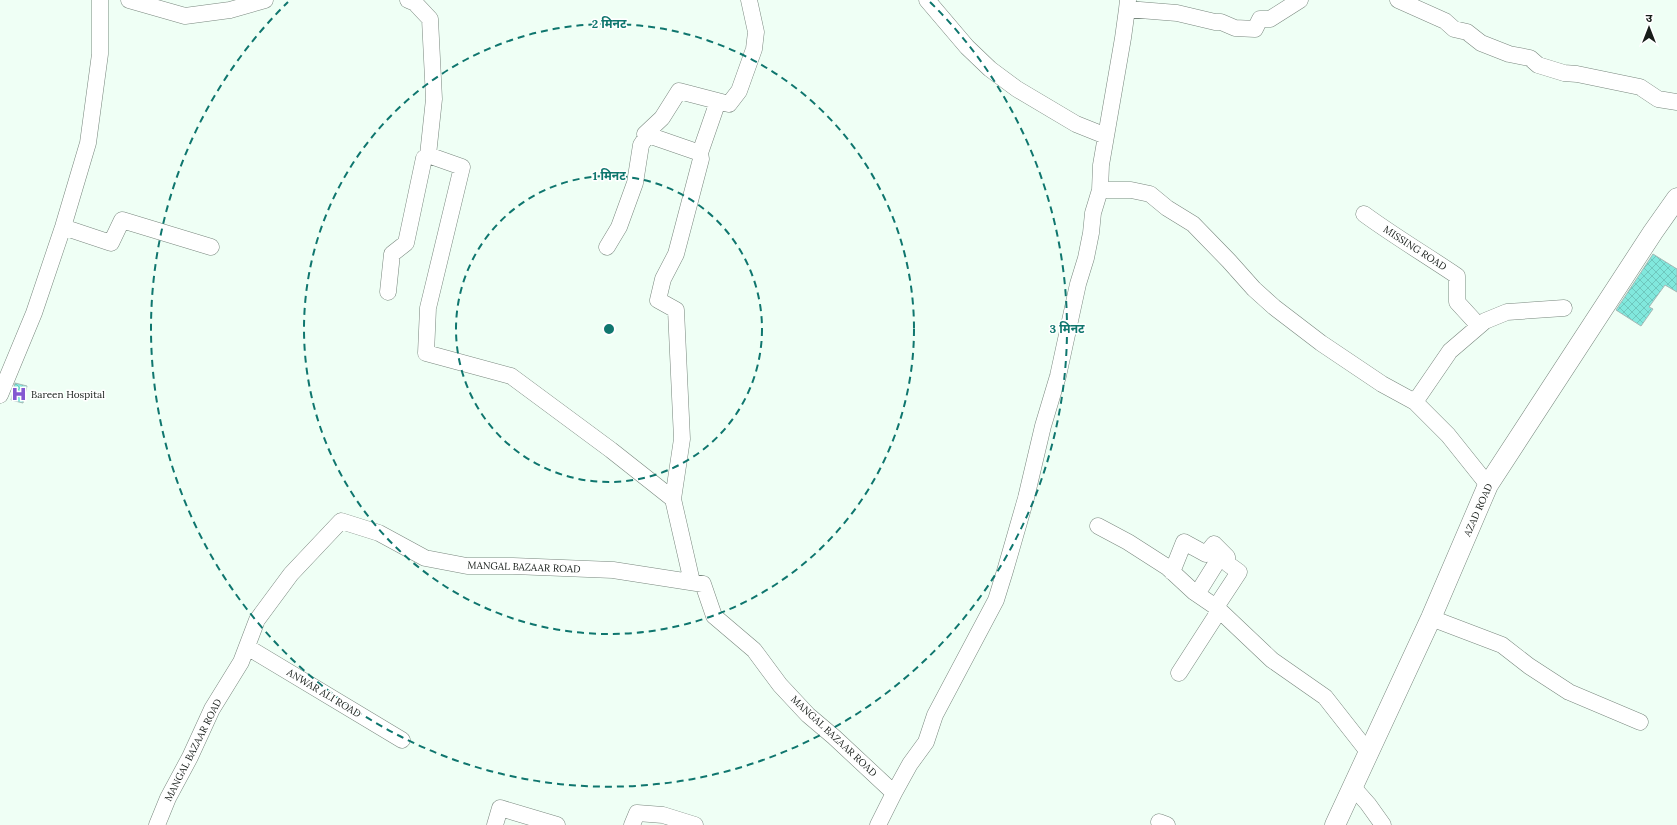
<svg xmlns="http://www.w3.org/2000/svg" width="1677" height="825" viewBox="0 0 1677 825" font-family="Lora,'Noto Sans Devanagari',serif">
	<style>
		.building { fill: url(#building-cross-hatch); stroke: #a6b9b6 }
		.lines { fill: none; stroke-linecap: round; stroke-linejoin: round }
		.minor-casing { stroke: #79877e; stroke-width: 17 }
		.major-casing { stroke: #79877e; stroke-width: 21 }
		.minor { stroke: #fff; stroke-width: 16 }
		.major { stroke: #fff; stroke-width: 20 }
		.ring { fill: none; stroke: #0f766e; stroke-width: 2; stroke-dasharray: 7 5 }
		.labels { text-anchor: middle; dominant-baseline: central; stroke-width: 3; stroke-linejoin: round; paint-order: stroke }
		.street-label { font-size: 10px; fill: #171d19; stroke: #fff }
		.poi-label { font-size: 10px; fill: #171d19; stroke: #fff; text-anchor: start }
		.centre { fill: #0f766e; stroke: #fff; stroke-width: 2 }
		.ring-label { font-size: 12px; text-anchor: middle; font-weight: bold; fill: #0f766e; stroke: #fff; stroke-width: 3; stroke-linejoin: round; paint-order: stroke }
	</style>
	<defs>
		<pattern id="building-cross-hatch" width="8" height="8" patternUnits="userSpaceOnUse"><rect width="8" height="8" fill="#81e8dd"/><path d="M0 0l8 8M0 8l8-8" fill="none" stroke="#6fc7bd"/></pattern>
	</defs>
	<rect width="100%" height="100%" fill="#effff5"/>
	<!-- building -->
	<path class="building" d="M1653 254 1677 269V292L1665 285 1649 307 1653 309 1641 326 1616 310Z
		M15 383 27 386 23 403 11 400Z"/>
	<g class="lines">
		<!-- minor casing -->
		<g class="minor-casing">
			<path id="minor" d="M129 0 185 16 230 10 265 0
				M408 0 415 3 430 19 434 99 428 155 462 167 428 308 426 353 511 376 611 450 673 499 692 582
				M927 0 967 47 990 69 1017 89 1076 124 1106 136
				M1128 0 1127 9 1177 13 1215 22H1221L1235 28 1255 29 1260 19H1270L1300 0
				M1398 0 1445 21 1454 29 1467 32 1481 43 1509 54 1530 58 1538 65 1564 73 1577 74 1640 87 1658 99 1677 102
				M1127 9 1123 38 1101 165 1100 190H1131L1150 194 1167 208 1193 224 1229 261 1254 289 1274 307 1321 343 1382 384 1415 402 1448 435 1488 485
				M718 101 700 153 645 134 662 118 679 91 729 104 739 91 754 49 756 32 749 0
				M1364 214C1394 236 1426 255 1457 276V302L1479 326
				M63 227 111 243 122 220 211 247
				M607 247 619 227 635 183 641 145 648 134
				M388 292 392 254 406 243 424 158 428 155
				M0 395 34 313 63 227 88 143 100 54V0
				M1415 402 1450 351 1485 321 1507 312 1564 308
				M673 499 682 439 676 310 658 300 663 279 676 254 701 159 700 153
				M1098 526 1128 542 1167 567 1194 592 1216 607 1272 660 1325 697 1369 753
				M1172 572 1184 542 1206 554 1214 544 1227 557 1228 564 1239 572 1216 607
				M1197 594 1217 562 1227 557
				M1431 618 1502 645 1529 666 1569 692 1640 722
				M247 647 402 740
				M1179 673 1219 611
				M1353 787 1368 804 1383 825
				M894 793 910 764 926 742 935 715 996 600 1005 571 1026 498 1043 426 1058 376 1078 284 1086 258 1091 233 1093 213 1100 190
				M1159 822 1167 825
				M157 825 168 798 190 757 212 709 241 662 257 620 291 574 341 521 379 533 425 558 467 566H513L613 570 703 584 714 616 754 650 780 685 808 715 834 737 894 793 878 825
				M495 825 500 808 557 825
				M632 825 637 813 663 815 695 825"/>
		</g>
		<!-- major casing -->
		<g class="major-casing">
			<path id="major" d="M1335 825 1431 618 1488 485 1653 232 1677 198"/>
		</g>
		<!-- minor -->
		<use href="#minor" class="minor"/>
		<!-- major -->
		<use href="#major" class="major"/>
	</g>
	<!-- distance rings -->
	<g class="ring">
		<circle cx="609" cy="329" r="153"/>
		<circle cx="609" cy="329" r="305"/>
		<path d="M930 2A458 458 0 1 1 288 2"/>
	</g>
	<!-- icons -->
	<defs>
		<g id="hospital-bare" transform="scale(1.2)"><path d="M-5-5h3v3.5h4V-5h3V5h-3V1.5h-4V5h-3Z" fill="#8358d1" stroke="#fff" stroke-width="2.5" paint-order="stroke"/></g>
	</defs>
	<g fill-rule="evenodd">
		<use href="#hospital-bare" x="19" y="394"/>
	</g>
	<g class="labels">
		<!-- street labels -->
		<g class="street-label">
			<text transform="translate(1415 248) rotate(33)">MISSING ROAD</text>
			<text transform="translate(1478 510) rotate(-66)">AZAD ROAD</text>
			<text transform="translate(524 567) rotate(2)">MANGAL BAZAAR ROAD</text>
			<text transform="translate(324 693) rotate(31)">ANWAR ALI ROAD</text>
			<text transform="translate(834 736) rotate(43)">MANGAL BAZAAR ROAD</text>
			<text transform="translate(193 750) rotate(-63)">MANGAL BAZAAR ROAD</text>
		</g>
		<!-- poi labels -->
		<g class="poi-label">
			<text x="31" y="394">Bareen Hospital</text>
		</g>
	</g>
	<circle cx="609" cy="329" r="6" class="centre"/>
	<g class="ring-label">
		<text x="609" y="28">2 मिनट</text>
		<text x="609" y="180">1 मिनट</text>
		<text x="1067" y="333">3 मिनट</text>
	</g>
	<!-- north arrow -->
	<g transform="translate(1649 28)" stroke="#ffffff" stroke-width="3" paint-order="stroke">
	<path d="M0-3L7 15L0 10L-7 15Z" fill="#171d19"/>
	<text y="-6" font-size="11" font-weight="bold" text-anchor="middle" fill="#171d19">उ</text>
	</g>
</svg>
